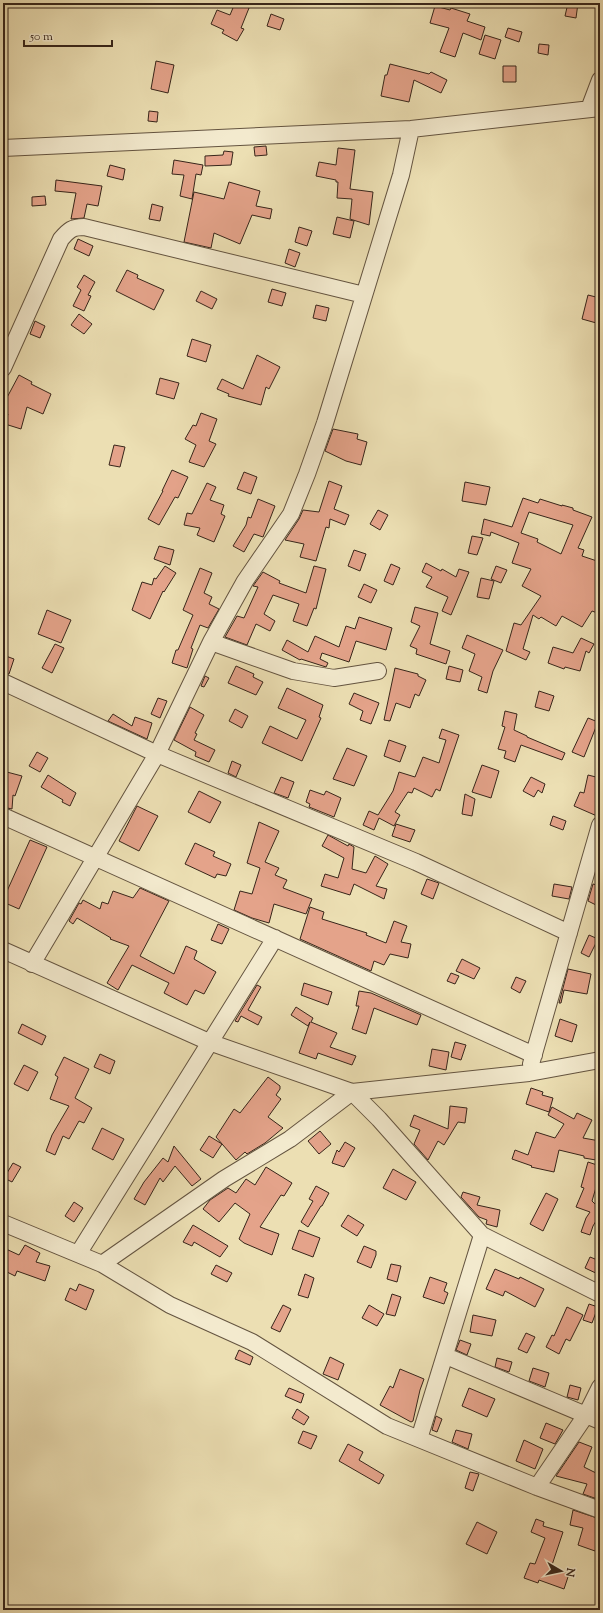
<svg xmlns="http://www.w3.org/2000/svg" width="603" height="1613" viewBox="0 0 603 1613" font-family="'Sorts Mill Goudy',serif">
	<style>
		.building { fill: #e4a38a; stroke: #37251a; fill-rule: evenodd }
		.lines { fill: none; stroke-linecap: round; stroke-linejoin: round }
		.minor-casing { stroke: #645440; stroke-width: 18 }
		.minor { stroke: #f3eace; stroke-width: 16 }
	</style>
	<rect width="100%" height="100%" fill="#ecdfb3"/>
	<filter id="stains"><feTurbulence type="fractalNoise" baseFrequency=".005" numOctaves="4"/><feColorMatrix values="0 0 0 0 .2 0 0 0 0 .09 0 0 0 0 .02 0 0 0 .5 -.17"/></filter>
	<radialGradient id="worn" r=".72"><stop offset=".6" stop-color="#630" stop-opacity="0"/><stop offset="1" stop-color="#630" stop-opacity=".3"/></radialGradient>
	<!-- building -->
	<path class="building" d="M235 3 249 8 241 28 244 29 237 41 222 33 224 30 211 24 217 10 230 15Z
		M568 3H578L576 18 565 16Z
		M435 6 450 10 451 8 470 14 467 21 485 27 481 40 463 33 455 57 440 52 449 28 430 23Z
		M271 14 284 19 280 30 267 26Z
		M508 28 522 32 519 42 505 37Z
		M485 35 501 40 495 59 479 54Z
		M539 44 549 45 548 55 538 53Z
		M156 61 174 65 168 93 151 89Z
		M390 64 429 74 431 72 447 80 441 93 414 80 409 102 381 96 385 75H387Z
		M503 66H516V82H503Z
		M149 111 158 112 157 122 148 121Z
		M266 146 267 155 255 156 254 147Z
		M338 148 355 150 350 189 373 192 369 225 350 219 352 199 337 198 338 182H336V180L316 176 319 162 336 165Z
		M224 151 233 152 231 165 205 166V156L223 155Z
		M174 160 203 165 201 175 196 174 192 199 180 196 184 175 172 174Z
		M110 165 125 169 123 180 107 176Z
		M56 180 102 186 98 206 87 204 84 218 71 219 76 193 55 191Z
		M229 182 260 191 256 206 272 209 270 219 252 215 240 244 214 233 211 248 184 242 194 192 224 199Z
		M45 196 46 205 32 206V197Z
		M152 204 163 207 160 221 149 219Z
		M337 217 354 221 350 238 333 234Z
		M299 227 312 231 307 246 295 242Z
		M78 239 93 246 89 256 74 249Z
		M289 249 300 253 295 267 285 263Z
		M127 270 138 275 137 278 164 290 154 310 116 291Z
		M84 275 95 282 88 295 91 296 84 311 73 306 81 290 77 287Z
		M272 289 286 293 282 306 268 302Z
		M201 291 217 299 212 309 196 301Z
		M588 295 600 298V324L582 319Z
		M316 305 329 308 326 321 313 318Z
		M79 314 92 324 84 334 71 325Z
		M35 321 45 326 40 338 30 334Z
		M192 339 211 345 206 362 187 356Z
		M257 355 280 367 269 389 266 387 261 405 228 396 229 394 217 389 222 379 243 389Z
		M19 375 32 382 31 384 51 394 43 414 27 407 21 429 5 424 8 414 3 413V405Z
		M160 378 179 383 174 399 156 394Z
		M201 413 217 419 209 441 216 444 204 467 189 462 196 445 185 439 193 425 196 426Z
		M333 429 358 434 357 439 367 442 361 465 346 461 325 451Z
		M114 445 125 447 120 467 109 465Z
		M172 470 188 477 178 498 175 497 159 525 148 519 163 491H162Z
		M244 472 257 477 251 494 237 489Z
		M329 481 342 486 334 509 349 515 345 525 330 519 329 528 326 527 316 561 300 557 304 544 285 540 299 519 303 510 319 512Z
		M465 482 490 487 486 505 462 501Z
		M207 483 216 487 210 500 224 505 221 514 225 516 214 542 197 535 200 528 184 525 187 513 192 514Z
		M523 498 538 503 540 499 562 506V505L573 508V510L592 517 578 548 584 550 582 556 600 562V614L592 611 582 627 562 616 556 626 541 617 539 619 533 615 523 649 530 652 526 660 506 651 514 623 521 625 541 596 522 586 531 569 512 563 519 543 491 532 490 536 481 534 484 519 512 527ZM529 512 573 525 561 554 537 542 538 539 521 533Z
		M258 499 275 506 263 537 254 534 244 552 233 546 246 525 248 517 251 518Z
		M378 510 388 515 380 530 370 524Z
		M472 536 483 538 477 555 468 553Z
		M159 546 174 550 170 565 154 559Z
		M354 550 366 554 360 571 348 566Z
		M426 563 441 571 442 569 456 577 459 569 469 572 451 615 442 611 448 597 426 587 432 577 422 572Z
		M391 564 400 568 393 585 384 581Z
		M165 566 176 573 164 592 163 591 150 619 132 610 142 582 152 585 154 578 156 579Z
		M314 566 326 569 316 609 314 608 307 626 293 621 299 604 273 595 264 614 275 621 270 631 256 624 247 645 225 637 237 616 244 618 258 587 253 586 263 572 280 581 279 583 306 593Z
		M496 566 507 570 501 583 491 579Z
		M200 568 212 573 204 593 212 597 209 604 219 609 208 628 200 625 191 648 193 649 187 668 172 663 176 650H178L193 615 183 610Z
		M481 578 494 581 489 599 477 597Z
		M364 584 377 590 371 603 358 597Z
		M415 607 438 613 430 644 450 651 446 664 416 654 417 649 410 646 420 626 411 622Z
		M47 610 71 620 61 643 38 634Z
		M359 617 392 628 386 650 356 641 349 662 322 653 320 659 328 663 326 667 301 659 300 660 282 650 287 640 308 652 315 636 339 647 346 626 355 629Z
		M467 635 503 650 493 671 487 693 478 690 482 677 469 671 475 654 462 648Z
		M581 638 594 644 589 653 586 651 580 671 565 667 564 669 548 663 553 647 573 653Z
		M55 644 64 648 52 673 42 668Z
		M3 655 14 659 9 674 3 673Z
		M236 666 254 674 253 677 263 682 256 695 228 683Z
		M449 666 463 670 460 682 446 679Z
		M395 668 418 674V676L426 680 419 696 415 694 410 708 396 703 390 721 384 720Z
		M205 676 209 678 204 687 201 686Z
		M287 688 323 705 319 717 321 718 302 761 262 743 270 726 297 739 306 720 278 708Z
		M539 691 554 696 549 711 535 707Z
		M354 693 379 703 371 724 360 720 363 711 349 704Z
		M158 698 167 701 160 718 151 714Z
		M190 707 204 715 195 733 197 734 194 740 215 750 209 762 195 756 196 752 174 740Z
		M235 709 248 716 242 728 229 721Z
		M505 711 517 714 514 730 527 736V737L565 753 562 760 521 745 515 762 504 758 506 751 498 749 505 727 502 726Z
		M113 714 132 726 135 717 152 723 147 739 108 721Z
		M588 718 598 722 584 757 572 752Z
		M442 729 459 735 440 791 436 789 432 797 414 788 412 793 408 792 395 812 400 815 394 826 379 818 374 830 363 825 369 811 378 815 393 791 399 772 415 777 423 757 439 763 446 740 439 738Z
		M389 740 406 746 400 762 384 756Z
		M347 748 367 756 354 786 333 779Z
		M37 752 48 758 40 772 29 766Z
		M232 761 241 765 236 777 228 773Z
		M482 765 499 771 491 798 472 792Z
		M3 771 22 776 15 796 13 795 12 809 3 807Z
		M48 775 76 793 70 806 62 802 63 800 41 787Z
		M588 775 600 778V816H597L574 806 580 792 584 793Z
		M281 777 294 782 288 798 274 793Z
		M531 777 545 784 542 793 538 790 534 797 523 791Z
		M310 790 324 795 326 791 341 798 334 817 309 807 310 804 306 802Z
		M199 791 221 802 210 823 188 812Z
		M465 794 475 799 472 816 462 814Z
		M137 806 158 816 139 851 119 841Z
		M553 816 566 821 563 830 550 825Z
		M259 822 279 831 265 862 279 868 275 875 287 880 283 888 312 899 306 914 274 904 269 923 252 918 234 910 240 891 252 894 260 868 247 863Z
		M396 824 415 830 410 842 392 836Z
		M328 835 348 846 349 844 354 847 352 869 366 873 375 856 388 864 376 886 387 889 384 899 354 884 350 895 321 886 325 874 338 878 344 858 322 846Z
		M30 840 47 847 19 909 3 902V900Z
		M195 843 215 852 213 856 231 864 226 876 217 874 215 878 185 864Z
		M427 879 439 883 433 899 421 894Z
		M554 884 572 887 569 899 552 896Z
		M593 884 600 886V907L588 901Z
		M140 888 169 901 140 956 174 974 186 946 197 951 194 959 216 972 204 994 195 990 187 1005 164 993 169 983 132 965 118 990 107 983 129 946 110 939 111 938 77 918 73 924 69 921 79 903 81 904 83 900 100 909 102 902 108 904 113 891 133 898Z
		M310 907 324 912 322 919 367 933 366 935 386 943 394 921 407 926 401 942 411 944 408 958 390 954 384 965 374 961 371 971 300 939Z
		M218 924 229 929 222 944 211 940Z
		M589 935 598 939 589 957 581 953Z
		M462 959 480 968 474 979 456 971Z
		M568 969 591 974 587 994 564 990 561 1003H559Z
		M451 973 459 976 455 984 447 981Z
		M516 977 526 981 520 993 511 988Z
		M304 983 332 992 328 1005 301 995Z
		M257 985 261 987 248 1010 262 1017 258 1025 241 1016 238 1022 235 1021Z
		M359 991 371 993 421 1015 417 1025 374 1008 366 1034 352 1029 359 1006H356Z
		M296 1007 313 1018 311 1022 337 1033 330 1047 356 1056 352 1065 318 1053 316 1059 299 1053 310 1022 308 1026 291 1015Z
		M560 1019 577 1025 572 1042 555 1036Z
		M22 1024 46 1036 42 1045 18 1033Z
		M455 1042 466 1045 461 1060 451 1057Z
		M432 1049 449 1052 446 1070 429 1066Z
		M100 1054 115 1061 110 1074 94 1067Z
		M64 1057 89 1069 75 1098 92 1108 84 1123 79 1121 69 1139 63 1136 55 1155 46 1151 52 1135 69 1106 50 1099 58 1077 55 1075Z
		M24 1065 38 1072 28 1091 14 1084Z
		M268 1077 280 1086V1089L276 1095 281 1099 268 1117 283 1128 265 1143 247 1154 245 1152 236 1160 216 1137 234 1109 240 1113Z
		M531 1088 543 1092 542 1095 553 1098 549 1112 526 1104Z
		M450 1106 467 1108 465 1123 458 1122 444 1145 438 1141 428 1160 414 1144 420 1130 410 1126 414 1115 448 1129Z
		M552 1107 574 1119 577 1113 592 1120 583 1138 600 1141 596 1160 584 1158V1156L559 1150 554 1172 531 1167 532 1166 512 1159 515 1150 528 1155 536 1132 555 1138 564 1124 548 1115Z
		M102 1128 124 1139 113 1160 92 1149Z
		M320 1131 331 1144 319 1154 308 1141Z
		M209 1136 222 1144 213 1158 200 1150Z
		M345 1142 355 1148 344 1167 332 1163 337 1150 339 1152Z
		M174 1146 201 1179 192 1186 175 1166 163 1182 160 1178 145 1205 134 1199 144 1182 163 1158 168 1162Z
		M588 1162 600 1166V1174L592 1201 595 1204 600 1196V1217L599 1216 593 1226 590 1235 581 1232 586 1218 590 1212 576 1207 584 1188 581 1187Z
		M13 1163 21 1167 12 1182 4 1178Z
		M266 1167 292 1183 284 1196 281 1195 260 1227 279 1234 272 1255 244 1243 239 1239 250 1214 235 1203 219 1222 203 1209 210 1200 228 1188 236 1193 246 1179 255 1185Z
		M393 1169 416 1182 406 1200 383 1188Z
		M316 1186 329 1193 322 1206H321L308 1227 301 1222 313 1201 309 1199Z
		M463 1192 480 1197 477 1205 500 1210 497 1227 486 1224 487 1220 479 1217 461 1197Z
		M546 1193 558 1199 543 1231 530 1224Z
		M74 1202 83 1208 74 1222 65 1216Z
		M348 1215 364 1225 357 1236 341 1226Z
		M193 1225 228 1246 220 1257 194 1242 192 1246 183 1242Z
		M299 1230 320 1238 313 1257 292 1249Z
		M25 1245 40 1253 36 1262 50 1266 45 1281 17 1271 15 1276 3 1270V1255L6 1249 19 1255Z
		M364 1246 376 1251V1255L371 1268 357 1262Z
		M590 1257 600 1261V1275L585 1268Z
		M391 1264 401 1266 397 1282 387 1279Z
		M216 1265 232 1273 227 1282 211 1274Z
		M495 1269 519 1279 520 1277 544 1289 535 1307 505 1291 503 1296 486 1289Z
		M305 1274 314 1278 308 1298 298 1295Z
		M430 1277 447 1283 444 1291 448 1293 444 1304 423 1297Z
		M79 1284 94 1290 86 1310 65 1300 70 1288 76 1291Z
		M392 1294 401 1297 395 1316 386 1314Z
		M589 1304 598 1307 592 1323 583 1320Z
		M283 1305 291 1309 280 1332 271 1328Z
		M369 1305 384 1314 377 1326 362 1318Z
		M567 1307 583 1315 570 1341 566 1339 559 1354 546 1347 552 1335 554 1336Z
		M473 1315 496 1320 492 1336 470 1332Z
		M526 1333 535 1337 527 1353 518 1349Z
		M460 1340 471 1344 467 1355 456 1350Z
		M239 1350 253 1357 250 1365 235 1359Z
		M330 1357 344 1364 338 1380 323 1374Z
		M497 1358 512 1362 509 1372 495 1367Z
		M533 1368 549 1373 545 1387 529 1381Z
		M400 1369 424 1379 420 1390 413 1421 411 1422 380 1405 390 1386 393 1388Z
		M570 1385 581 1388 578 1400 567 1397Z
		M289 1388 304 1394 301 1403 285 1396Z
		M469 1388 495 1399 487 1417 462 1406Z
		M297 1409 309 1417 304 1425 292 1418Z
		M436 1416 442 1419 437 1432 432 1430Z
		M546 1423 563 1430 555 1444 540 1438Z
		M456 1430 472 1434 468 1449 452 1442Z
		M303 1431 317 1436 311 1449 298 1443Z
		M524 1440 543 1449 535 1469 516 1461Z
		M579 1442 592 1447 584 1467 600 1475V1500L583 1494 587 1484 556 1476Z
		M348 1444 363 1452 359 1460 384 1475 379 1484 339 1461Z
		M470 1472 479 1474 473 1491 465 1488Z
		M573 1510 600 1519V1535L595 1551 578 1545 583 1528 570 1525Z
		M536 1519 544 1522 543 1526 563 1532 551 1568 569 1574 564 1589 539 1580 538 1583 524 1578 530 1563 535 1564 545 1538 531 1532Z
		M477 1522 497 1532 487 1554 466 1544Z"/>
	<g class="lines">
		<!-- minor casing -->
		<g class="minor-casing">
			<path id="minor" d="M589 109 600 80
				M3 148 411 129 600 108
				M3 368 61 239C69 230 72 227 84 227L364 295
				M211 642 293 671 334 678 378 671
				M3 682 157 754 416 862 569 933
				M3 816 534 1055
				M3 950 209 1042 352 1092 379 1119 482 1235 600 1294
				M32 964 157 754 211 642 245 581 291 514 307 474 325 423 401 175 411 129
				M531 1064 600 825
				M3 1223 102 1264 170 1305 252 1342 387 1426 537 1487 600 1510
				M78 1254 275 938
				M102 1264 224 1179 290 1139 352 1092 529 1073 600 1060
				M446 1356 600 1421
				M419 1439 482 1235
				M537 1487 586 1415 600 1387"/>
		</g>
		<!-- minor -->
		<use href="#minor" class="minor"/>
	</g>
	<!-- margin -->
	<rect width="603" height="1613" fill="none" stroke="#ecdfb3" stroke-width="16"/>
	<rect x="4" y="4" width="595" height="1605" fill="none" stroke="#37251a" stroke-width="2"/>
	<rect x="8" y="8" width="587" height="1597" fill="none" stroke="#37251a"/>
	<!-- north arrow -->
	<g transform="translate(561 1571) rotate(99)" stroke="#f3eace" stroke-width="3" paint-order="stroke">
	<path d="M0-3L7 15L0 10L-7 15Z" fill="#37251a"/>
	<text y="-6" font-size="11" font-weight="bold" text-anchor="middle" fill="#37251a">N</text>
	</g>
	<!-- scale -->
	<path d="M24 40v6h88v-6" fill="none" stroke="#37251a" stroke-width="2"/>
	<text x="30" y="40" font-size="12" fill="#37251a" stroke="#f3eace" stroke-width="3" paint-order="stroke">50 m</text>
	<rect width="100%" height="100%" filter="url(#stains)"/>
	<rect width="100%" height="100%" fill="url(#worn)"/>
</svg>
